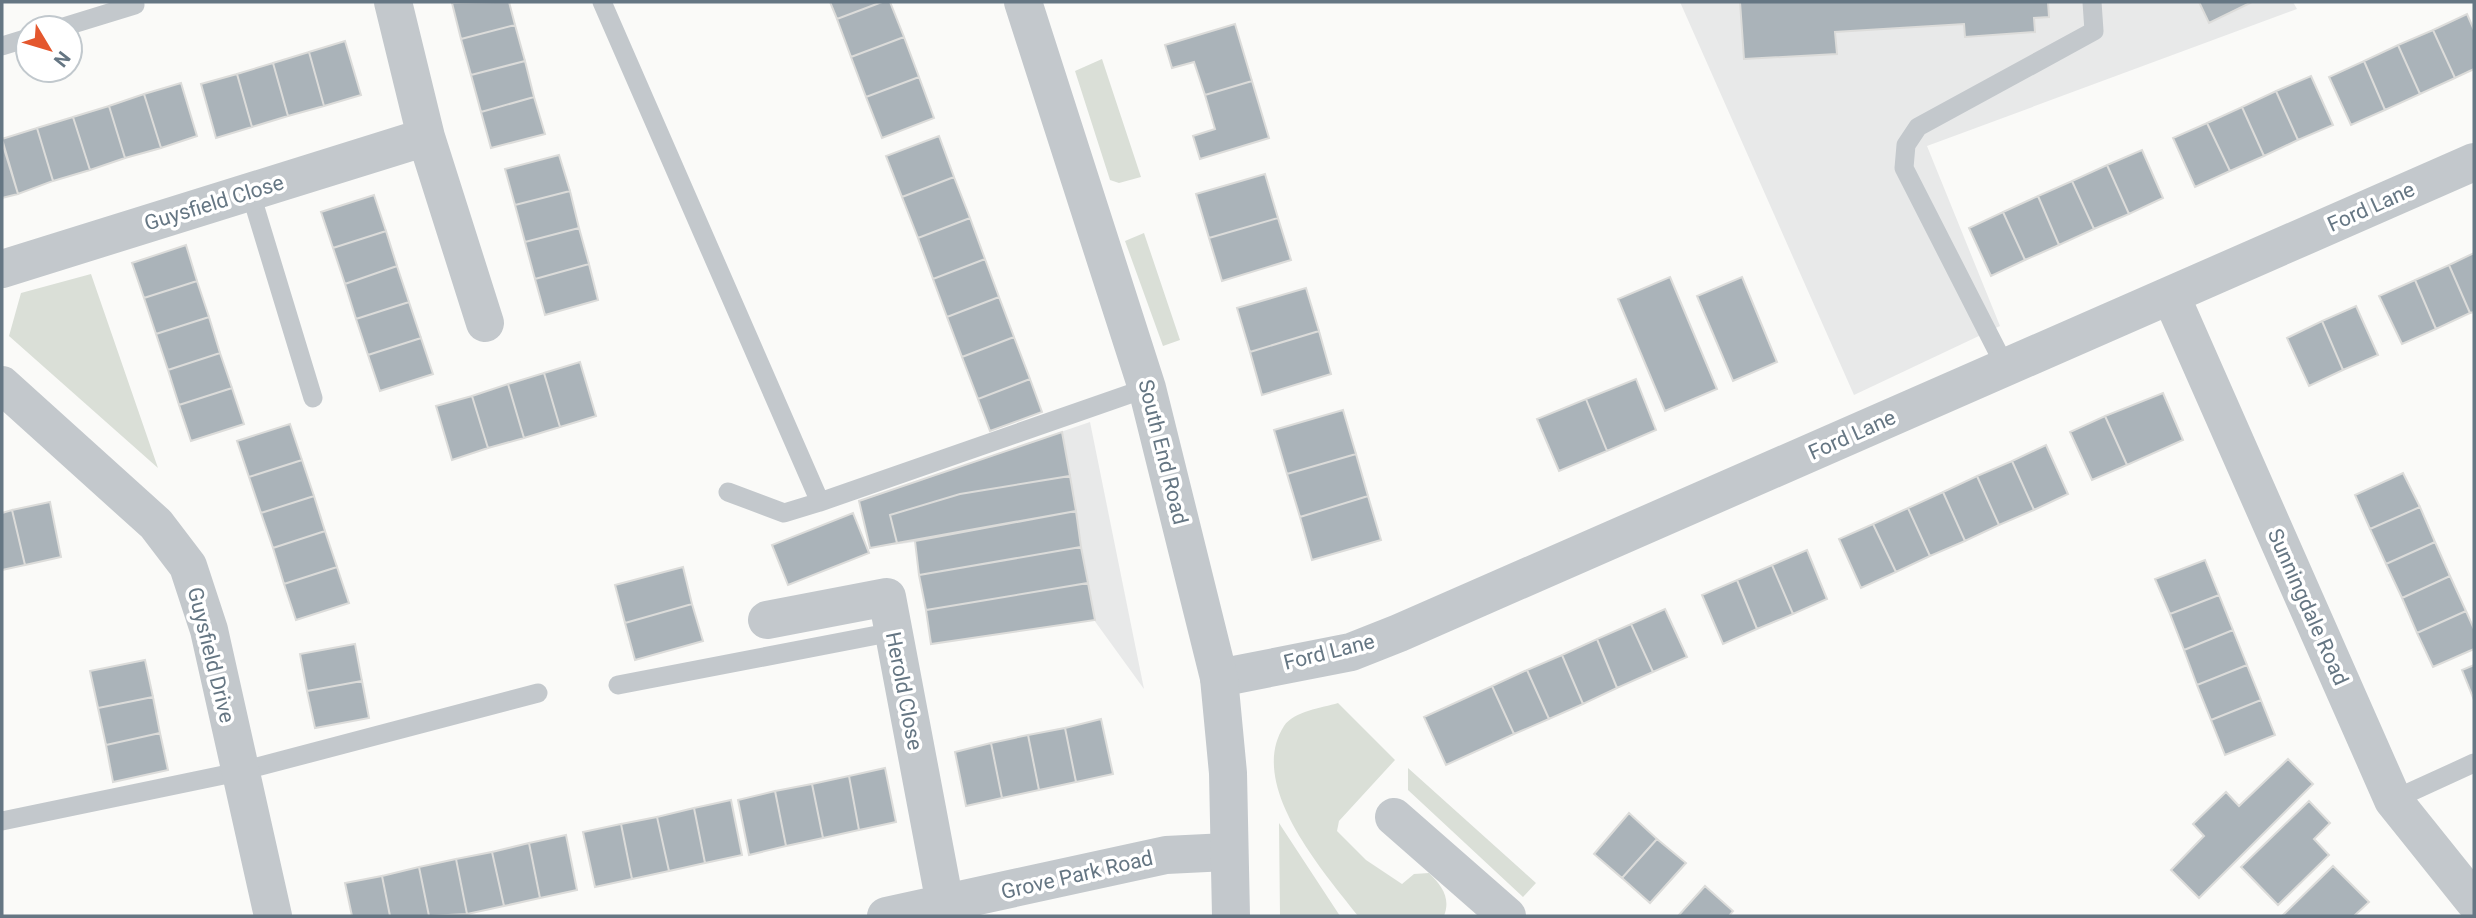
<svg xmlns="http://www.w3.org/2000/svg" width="2476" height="918" viewBox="0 0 2476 918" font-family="Roboto,sans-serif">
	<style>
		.built { fill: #e8e9e9 }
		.green { fill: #dadfd7 }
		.building { fill: #aab3b9; stroke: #dcdcda; stroke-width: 2 }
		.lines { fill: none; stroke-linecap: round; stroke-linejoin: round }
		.service { stroke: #c3c8cc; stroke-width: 19 }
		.minor { stroke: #c3c8cc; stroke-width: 38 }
		.tertiary { stroke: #c3c8cc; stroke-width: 38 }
		.labels { text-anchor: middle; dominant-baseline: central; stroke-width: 7; stroke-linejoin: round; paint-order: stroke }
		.street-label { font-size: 21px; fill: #657683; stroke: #fff }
	</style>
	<rect width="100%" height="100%" fill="#fafaf8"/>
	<!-- built -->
	<path class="built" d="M1680 2H2293L2297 9 1927 146 2000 326 1854 395Z
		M1090 422 1144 689 1094 620 931 644 915 542 870 548 859 501Z"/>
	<!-- green -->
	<path class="green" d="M1102 59 1141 177 1119 183 1110 180 1075 71Z
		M1144 233 1180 340 1163 346 1125 241Z
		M91 274 158 468 9 336 21 293Z
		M1338 703 1395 760 1339 821 1337 831 1366 860 1402 884 1414 874 1429 873C1442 886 1451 898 1444 916H1358C1324 872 1246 785 1284 726 1294 711 1322 708 1338 703Z
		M1408 768 1536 883 1523 897 1408 790Z
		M1279 823 1340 916H1280Z"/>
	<!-- building -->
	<path class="building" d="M509 2 515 25 461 39 452 3Z
		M830 2H882L837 19Z
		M882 2H890L904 37 851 57 837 19Z
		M1740 2H2048L2049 17 2034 18 2035 32 1965 37 1964 24 1835 32 1837 54 1744 59Z
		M2199 2H2252L2209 23Z
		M2467 14 2474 30V69L2455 78 2433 30Z
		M1235 24 1252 81 1205 95 1194 62 1172 68 1165 45Z
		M515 25 525 61 471 75 461 39Z
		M2433 30 2455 78 2420 94 2398 45Z
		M904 37 919 77 866 97 851 57Z
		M345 41 361 95 324 106 309 52Z
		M2398 45 2420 94 2385 110 2364 61Z
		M309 52 324 106 288 116 273 63Z
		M525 61 534 97 481 112 471 75Z
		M2364 61 2385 110 2351 125 2329 77Z
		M273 63 288 116 252 127 237 74Z
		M237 74 252 127 216 138 201 84Z
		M2311 76 2333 125 2298 140 2276 91Z
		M919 77 934 118 882 138 866 97Z
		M1252 81 1269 138 1200 159 1193 136 1215 129 1205 95Z
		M181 83 197 136 161 148 144 94Z
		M2276 91 2298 140 2264 156 2242 107Z
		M144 94 161 148 125 158 109 106Z
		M534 97 545 134 491 148 481 112Z
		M109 106 125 158 90 170 73 117Z
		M2242 107 2264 156 2230 171 2207 123Z
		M73 117 90 170 53 181 37 128Z
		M2207 123 2230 171 2195 187 2173 138Z
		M37 128 53 181 18 194 2 139Z
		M939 136 954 177 902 197 886 156Z
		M2 142 18 194 2 198Z
		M2142 150 2163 198 2129 214 2107 165Z
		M559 155 570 191 515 205 505 169Z
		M2107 165 2129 214 2094 229 2072 181Z
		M1265 174 1278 218 1209 238 1196 194Z
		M954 177 970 218 918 238 902 197Z
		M2072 181 2094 229 2059 245 2038 196Z
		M570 191 579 228 525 242 515 205Z
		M374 195 386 231 333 248 321 212Z
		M2038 196 2059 245 2025 260 2003 212Z
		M2003 212 2025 260 1991 276 1969 228Z
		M970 218 985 259 933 279 918 238Z
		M1278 218 1291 260 1222 281 1209 238Z
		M579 228 589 264 535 279 525 242Z
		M386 231 397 266 345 284 333 248Z
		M186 245 197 281 144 298 132 263Z
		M2474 253V312L2470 313 2449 265Z
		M985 259 999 297 947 317 933 279Z
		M589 264 598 300 545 315 535 279Z
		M2449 265 2470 313 2436 329 2415 280Z
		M397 266 409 302 356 319 345 284Z
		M1670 277 1717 389 1665 411 1618 299Z
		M1742 277 1777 362 1733 381 1697 296Z
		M2415 280 2436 329 2402 344 2379 296Z
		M197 281 209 317 156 334 144 298Z
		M1306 288 1319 331 1250 352 1237 308Z
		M999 297 1014 337 962 357 947 317Z
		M409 302 421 338 368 355 356 319Z
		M2356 306 2378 355 2343 370 2322 321Z
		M209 317 220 353 168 370 156 334Z
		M2322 321 2343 370 2309 386 2287 338Z
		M1319 331 1331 374 1262 395 1250 352Z
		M1014 337 1030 379 978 399 962 357Z
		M421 338 433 374 380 391 368 355Z
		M220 353 232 388 179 405 168 370Z
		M580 362 596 416 560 427 544 373Z
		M544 373 560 427 524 438 508 384Z
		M1030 379 1042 412 990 431 978 399Z
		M1636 379 1656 430 1607 451 1586 399Z
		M508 384 524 438 488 448 472 396Z
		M232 388 244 424 191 441 179 405Z
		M2163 393 2183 440 2127 465 2105 416Z
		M472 396 488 448 452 460 436 406Z
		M1586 399 1607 451 1559 471 1537 419Z
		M1343 410 1356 454 1287 474 1274 430Z
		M2105 416 2127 465 2092 480 2070 432Z
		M290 424 302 460 249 477 237 441Z
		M1062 432 1070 476 960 494 890 515 897 543 870 548 859 501Z
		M2046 445 2068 494 2034 510 2012 461Z
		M1356 454 1368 496 1300 517 1287 474Z
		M302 460 314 496 261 513 249 477Z
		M2012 461 2034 510 1999 525 1977 476Z
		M2403 473 2420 507 2370 529 2355 495Z
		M1070 476 1076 511 897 543 890 515 960 494Z
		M1977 476 1999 525 1965 541 1943 492Z
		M1943 492 1965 541 1930 556 1908 508Z
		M314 496 325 531 273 548 261 513Z
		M1368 496 1381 540 1312 560 1300 517Z
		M50 502 61 557 25 565 12 510Z
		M2420 507 2435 542 2386 564 2370 529Z
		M1908 508 1930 556 1896 572 1873 524Z
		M12 510 25 565 2 570V513Z
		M1076 511 1081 547 919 575 915 541Z
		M853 513 869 553 788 585 772 545Z
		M1873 524 1896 572 1861 588 1839 539Z
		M325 531 337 567 284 584 273 548Z
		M2435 542 2450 576 2402 598 2386 564Z
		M1081 547 1088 583 926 610 919 575Z
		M1807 550 1827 599 1793 614 1772 565Z
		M2205 560 2219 595 2170 614 2155 579Z
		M1772 565 1793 614 1757 629 1737 580Z
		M337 567 349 603 296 620 284 584Z
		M683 567 692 604 625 623 615 585Z
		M2450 576 2466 611 2417 633 2402 598Z
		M1737 580 1757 629 1723 644 1702 595Z
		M1088 583 1095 620 931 644 926 610Z
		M2219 595 2233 630 2184 650 2170 614Z
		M692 604 703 641 635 660 625 623Z
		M1665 609 1687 657 1653 672 1631 624Z
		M2466 611 2474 629V649L2433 667 2417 633Z
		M1631 624 1653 672 1617 688 1597 639Z
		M2233 630 2247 665 2197 685 2184 650Z
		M1597 639 1617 688 1583 704 1562 655Z
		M355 644 362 681 307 691 300 654Z
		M1562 655 1583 704 1549 719 1527 670Z
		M145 660 153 697 98 708 90 671Z
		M2247 665 2261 700 2211 720 2197 685Z
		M2474 665V700L2462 670Z
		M1527 670 1549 719 1514 734 1492 686Z
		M362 681 369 718 315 728 307 691Z
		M1492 686 1514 734 1446 765 1424 717Z
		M153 697 160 733 106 745 98 708Z
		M2261 700 2275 735 2225 755 2211 720Z
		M1101 719 1113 774 1076 782 1065 728Z
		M1065 728 1076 782 1039 790 1028 735Z
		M160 733 168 770 113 782 106 745Z
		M1028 735 1039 790 1002 798 991 743Z
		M991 743 1002 798 966 806 955 752Z
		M2288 759 2313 784 2199 898 2171 870 2204 836 2193 824 2226 792 2239 806Z
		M885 768 896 822 859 830 849 776Z
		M849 776 859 830 823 838 812 784Z
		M812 784 823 838 786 846 775 791Z
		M775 791 786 846 749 855 738 800Z
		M731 800 742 855 705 863 694 808Z
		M2309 801 2330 823 2314 839 2329 855 2278 905 2241 867Z
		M694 808 705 863 669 871 657 817Z
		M1629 813 1657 839 1622 878 1594 854Z
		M657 817 669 871 632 879 621 824Z
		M621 824 632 879 595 887 583 832Z
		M566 835 577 890 540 898 529 843Z
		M1657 839 1686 863 1650 903 1622 878Z
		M529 843 540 898 504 906 492 852Z
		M492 852 504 906 467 914 456 859Z
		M456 859 467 914 429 916 419 867Z
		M2333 866 2369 902 2354 916H2282Z
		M419 867 429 916H390L382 876Z
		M382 876 390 916H352L345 883Z
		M1705 886 1733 911 1729 916H1678Z"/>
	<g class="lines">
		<!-- service -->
		<path class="service" d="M602 2 820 502 1147 388
			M60 28 135 5
			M2 46 28 38
			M250 191 313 398
			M2006 368 1904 168 1906 145 1918 127 2094 31 2092 2
			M728 492 784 513 820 502
			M618 685 893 632
			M2393 800 2474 763
			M2 821 238 772 538 693"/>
		<!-- minor -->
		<path class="minor" d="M393 2 426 137 485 323
			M2 269 426 137
			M2171 296 2393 800 2474 901
			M2 385 156 524 188 566 209 630 273 916
			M767 620 887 597 945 904
			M1219 678 1351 652 1399 633 2474 162
			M1394 817 1507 916
			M886 916 1166 855 1227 852"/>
		<!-- tertiary -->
		<path class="tertiary" d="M1023 2 1147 388 1219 678 1228 773 1231 916"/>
	</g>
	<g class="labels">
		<!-- street labels -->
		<g class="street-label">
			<text transform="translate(214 203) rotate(-17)">Guysfield Close</text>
			<text transform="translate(2371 207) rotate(-24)">Ford Lane</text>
			<text transform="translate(1852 435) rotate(-24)">Ford Lane</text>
			<text transform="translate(1163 452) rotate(76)">South End Road</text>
			<text transform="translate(2308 607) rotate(66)">Sunningdale Road</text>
			<text transform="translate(1329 652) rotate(-14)">Ford Lane</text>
			<text transform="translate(211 655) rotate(76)">Guysfield Drive</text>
			<text transform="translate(904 691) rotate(79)">Herold Close</text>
			<text transform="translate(1077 875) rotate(-13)">Grove Park Road</text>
		</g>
	</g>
	<!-- border -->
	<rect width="2476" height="918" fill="none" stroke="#657683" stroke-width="7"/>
	<!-- north arrow -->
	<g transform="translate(49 49) rotate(128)"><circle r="33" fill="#ffffff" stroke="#c1c8cd" stroke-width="2"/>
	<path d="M0-5L12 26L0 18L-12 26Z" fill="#e4572e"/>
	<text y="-10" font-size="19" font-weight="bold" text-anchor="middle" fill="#657683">N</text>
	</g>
</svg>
